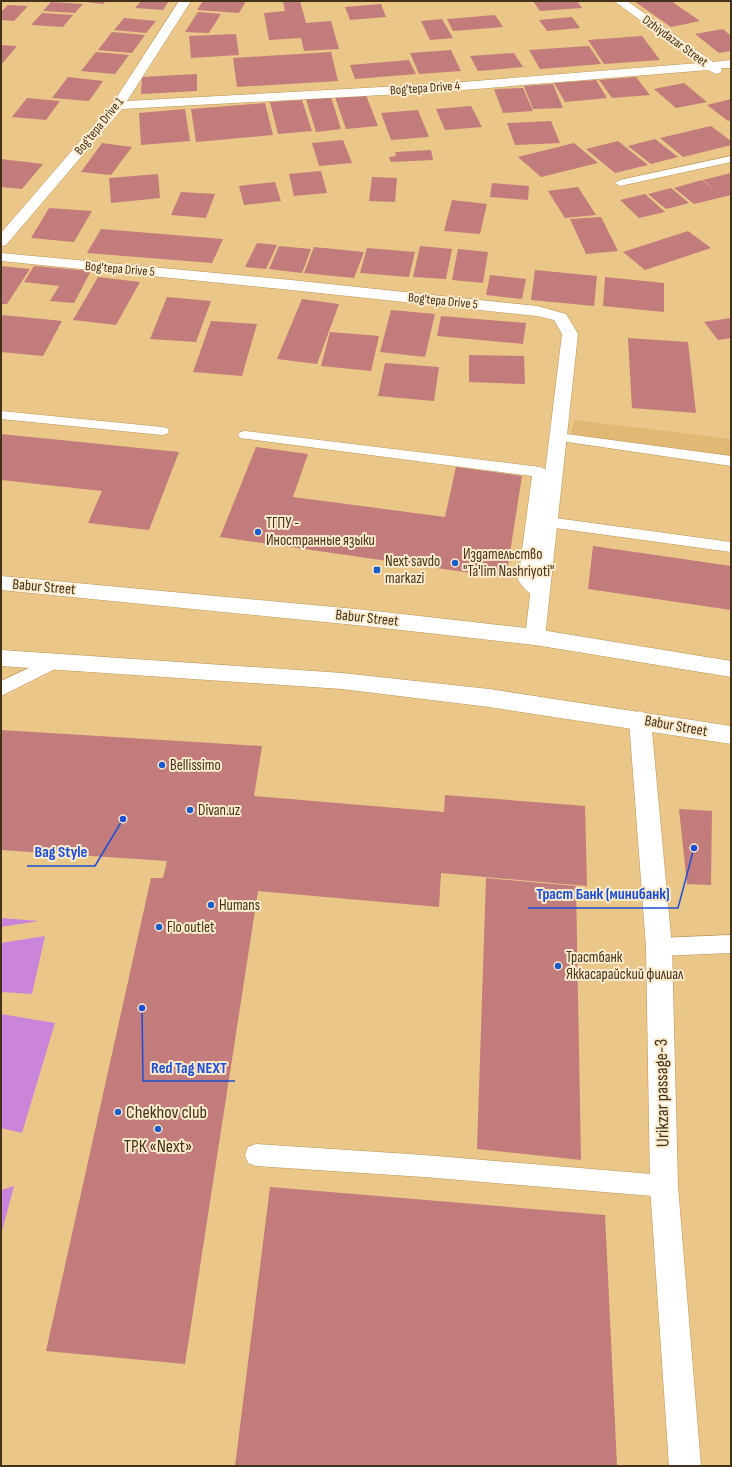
<svg xmlns="http://www.w3.org/2000/svg" width="732" height="1467" viewBox="0 0 732 1467" font-family="'Sofia Sans Condensed',sans-serif">
	<style>
		.built { fill: #e1b874 }
		.green { fill: #ca85db }
		.building { fill: #c27c7c }
		.lines { fill: none; stroke-linecap: round; stroke-linejoin: round }
		.lane-casing { stroke: #ba965b; stroke-width: 1 }
		.street-casing { stroke: #ba965b; stroke-width: 1 }
		.primary-casing { stroke: #ba965b; stroke-width: 1 }
		.lane { fill: #fff; fill-rule: evenodd }
		.street { fill: #fff; fill-rule: evenodd }
		.primary { fill: #fff; fill-rule: evenodd }
		.poi-dot { fill: #185dc9; stroke: #fceacc; stroke-width: 1.5 }
		.labels { text-anchor: middle; dominant-baseline: central; stroke-width: 4; stroke-linejoin: round; paint-order: stroke }
		.far-street-label { font-size: 13px; fill: #413219; stroke: #fceacc }
		.poi-label { font-size: 15px; fill: #413219; stroke: #fceacc; text-anchor: start }
		.street-label { font-size: 15px; fill: #413219; stroke: #fceacc }
		.near-street-label { font-size: 18px; fill: #413219; stroke: #fceacc }
		.near-poi-label { font-size: 18px; fill: #413219; stroke: #fceacc; text-anchor: start }
		.leader { fill: none; stroke: #1d4ed8; stroke-width: 1.5 }
		.callout-dot { fill: #1d4ed8; stroke: #fceacc; stroke-width: 1.5 }
		.callout-label { font-size: 16px; text-anchor: middle; font-weight: bold; fill: #1d4ed8; stroke: #fceacc; stroke-width: 4; stroke-linejoin: round; paint-order: stroke }
	</style>
	<rect width="100%" height="100%" fill="#eac689"/>
	<!-- built -->
	<path class="built" d="M574 420 731 439V456L570 436Z"/>
	<!-- green -->
	<path class="green" d="M1 918 39 921 1 927Z
		M45 936 32 994 1 992V943Z
		M1 1014 55 1023 22 1133 1 1128Z
		M14 1186 1 1235V1190Z"/>
	<!-- building -->
	<path class="building" d="M79 1H106L103 4Z
		M141 1H169L163 10 135 8Z
		M203 1H246L239 13 197 10Z
		M283 1H300L306 23 331 21 339 49 304 51 301 38 269 40 264 13 285 11Z
		M533 1H577L582 8 540 11Z
		M634 1H671L700 21 671 27Z
		M51 2 83 4 75 13 43 11Z
		M381 4 386 17 350 20 345 7Z
		M8 5 28 6 14 21 1 20V12Z
		M198 12 221 14 209 33 185 32Z
		M42 13 73 15 63 27 31 25Z
		M495 15 503 27 453 31 447 19Z
		M572 17 580 28 547 31 539 20Z
		M124 18 156 21 146 33 114 30Z
		M442 19 453 38 430 40 421 21Z
		M723 29 731 36V51L719 53 695 34Z
		M112 32 145 35 132 53 98 50Z
		M236 34 239 55 191 58 189 36Z
		M642 36 660 60 604 64 588 40Z
		M1 45 17 46 1 65Z
		M589 46 601 64 540 69 529 50Z
		M451 50 461 71 419 74 410 53Z
		M96 52 129 55 115 74 81 71Z
		M331 52 338 81 237 87 233 58Z
		M514 53 523 67 478 71 470 56Z
		M409 60 416 74 355 79 350 65Z
		M197 74V91L141 94 142 77Z
		M68 77 103 81 89 101 52 98Z
		M636 77 650 95 612 98 599 80Z
		M596 80 607 98 565 102 554 83Z
		M684 83 707 102 676 108 654 89Z
		M553 84 563 108 533 109 524 86Z
		M523 88 533 111 503 113 494 89Z
		M366 95 378 126 346 129 335 97Z
		M331 97 341 129 316 132 306 99Z
		M27 98 60 101 46 120 12 117Z
		M731 99V120L728 121 707 105Z
		M302 100 312 131 278 134 270 102Z
		M265 103 273 135 196 142 191 109Z
		M471 106 482 127 445 130 436 109Z
		M185 109 190 141 141 145 139 113Z
		M418 110 429 137 391 140 381 113Z
		M551 121 560 143 515 145 507 123Z
		M711 126 731 141V145L683 157 660 138Z
		M655 139 678 157 651 164 628 146Z
		M343 140 352 163 319 166 312 143Z
		M618 141 648 165 615 173 586 149Z
		M102 143 132 147 111 175 81 172Z
		M574 143 598 163 541 177 518 157Z
		M431 150 433 160 391 162 389 157 396 156 395 152Z
		M1 159 43 164 22 189 1 187Z
		M321 171 327 193 294 196 289 174Z
		M731 173V195L694 204 674 188 702 180 720 194 703 180Z
		M158 174 160 198 111 203 109 178Z
		M372 177 397 178 395 202 369 201Z
		M275 182 281 201 244 205 239 186Z
		M492 183 529 186 528 200 490 197Z
		M578 187 596 215 565 218 548 191Z
		M671 188 689 203 666 209 648 194Z
		M181 192 215 194 206 218 171 215Z
		M645 194 665 212 639 218 620 200Z
		M452 200 487 204 480 234 444 231Z
		M49 208 92 211 74 242 31 238Z
		M601 217 618 251 586 254 570 219Z
		M101 229 223 239 212 263 87 253Z
		M688 231 711 248 645 270 623 252Z
		M257 243 277 245 266 269 245 267Z
		M279 246 311 249 302 273 269 269Z
		M420 246 452 249 446 279 413 277Z
		M314 247 364 252 354 278 304 273Z
		M367 248 415 252 409 277 360 273Z
		M458 249 488 252 483 283 452 280Z
		M1 266 30 269 7 304H1Z
		M34 266 91 271 74 303 50 301 59 286 24 282Z
		M535 270 597 276 594 306 531 300Z
		M490 275 526 279 522 299 486 295Z
		M98 277 140 282 116 325 73 320Z
		M605 277 664 283V312L603 306Z
		M167 297 211 301 196 342 150 339Z
		M302 299 339 304 317 364 277 359Z
		M391 310 435 314 425 357 380 352Z
		M3 315 62 321 43 356 1 352V318Z
		M441 316 526 323 523 344 437 336Z
		M731 318V338L718 340 704 322Z
		M211 321 257 324 242 376 193 372Z
		M330 332 379 336 371 371 321 366Z
		M628 338 688 342 696 413 632 408Z
		M469 355 524 356 525 384 469 382Z
		M385 363 439 367 434 401 378 396Z
		M1 434 179 452 149 530 88 523 102 491 1 480Z
		M256 447 308 454 293 497 445 517 456 467 522 476 506 578 220 537Z
		M593 546 731 566V610L588 589Z
		M1 730 262 746 254 796 444 812 445 795 585 806 587 886 441 873 439 907 258 891 185 1364 46 1351 151 878H163L167 861 1 850Z
		M679 809 712 811 711 885 687 884Z
		M486 878 576 886 581 1160 477 1149Z
		M270 1187 605 1215 617 1466H235Z"/>
	<g class="lines">
		<!-- lane casing -->
		<g class="lane-casing">
			<path id="lane" d="M731 156V162L620 186 615 183 620 180Z
				M1 411 162 427 167 428 169 431 167 434 162 435 1 419Z
				M245 431 540 467 545 469 547 472 541 522 543 518 548 517 731 542V552L548 527 543 526 541 522 534 578 548 593 545 597C534 600 524 589 518 580L532 476 240 438 238 435 240 432Z
				M559 433 731 456V466L554 440 552 437 554 434Z
				M55 656 61 658 63 662 61 666 1 696V681Z
				M731 935V953L659 956 652 953 649 947 652 941 659 938Z
				M256 1144 424 1155 664 1175 672 1178 675 1186 672 1194 664 1197 424 1177 256 1166 248 1163 245 1155 248 1147Z"/>
		</g>
		<!-- street casing -->
		<g class="street-casing">
			<path id="street" d="M179 1H191L127 101 438 84 699 63 614 1H627L713 62 731 60V68H721L722 70 720 73 716 74 708 70 438 92 122 109 6 245 1 246V233L113 103Z
				M1 253 291 280 537 306 566 314 578 334 545 637 542 643 535 645 528 643 525 637 562 334 554 320 537 316 291 290 1 261Z
				M640 711 648 714 651 720 672 947 678 1186 701 1466H669L650 1186 646 947 629 720 632 714Z"/>
		</g>
		<!-- primary casing -->
		<g class="primary-casing">
			<path id="primary" d="M1 576 366 610 535 629 731 661V677L535 645 366 626 1 590Z
				M1 650 342 673 489 689 731 726V744L489 707 342 689 1 666Z"/>
		</g>
		<!-- lane -->
		<use href="#lane" class="lane"/>
		<!-- street -->
		<use href="#street" class="street"/>
		<!-- primary -->
		<use href="#primary" class="primary"/>
	</g>
	<!-- markers -->
	<g class="poi-dot">
		<circle cx="258" cy="532" r="4"/>
		<circle cx="455" cy="563" r="4"/>
		<rect x="373" y="566" width="8" height="8" rx="2"/>
		<circle cx="162" cy="765" r="4"/>
		<circle cx="190" cy="810" r="4"/>
		<circle cx="211" cy="905" r="4"/>
		<circle cx="159" cy="927" r="4"/>
		<circle cx="558" cy="966" r="4"/>
		<circle cx="118" cy="1112" r="4"/>
		<circle cx="158" cy="1129" r="4"/>
	</g>
	<g class="labels">
		<!-- far-street labels -->
		<g class="far-street-label">
			<text transform="translate(675 41) rotate(36)">Dzhiydazar Street</text>
			<text transform="translate(425 88) rotate(-4)">Bog'tepa Drive 4</text>
			<text transform="translate(99 126) rotate(-51)">Bog'tepa Drive 1</text>
			<text transform="translate(120 269) rotate(5)">Bog'tepa Drive 5</text>
			<text transform="translate(443 301) rotate(6)">Bog'tepa Drive 5</text>
		</g>
		<!-- poi labels -->
		<g class="poi-label">
			<text x="266" y="523">ТГПУ -<tspan x="266" dy="17">Иностранные языки</tspan></text>
			<text x="463" y="554">Издательство<tspan x="463" dy="17">"Ta'lim Nashriyoti"</tspan></text>
			<text x="385" y="561">Next savdo<tspan x="385" dy="17">markazi</tspan></text>
			<text x="170" y="765">Bellissimo</text>
			<text x="198" y="810">Divan.uz</text>
			<text x="219" y="905">Humans</text>
			<text x="167" y="927">Flo outlet</text>
			<text x="566" y="957">Трастбанк<tspan x="566" dy="17">Яккасарайский филиал</tspan></text>
		</g>
		<!-- street labels -->
		<g class="street-label">
			<text transform="translate(44 587) rotate(5)">Babur Street</text>
			<text transform="translate(367 618) rotate(6)">Babur Street</text>
			<text transform="translate(676 726) rotate(10)">Babur Street</text>
		</g>
		<!-- near-street labels -->
		<g class="near-street-label">
			<text transform="translate(662 1093) rotate(-91)">Urikzar passage-3</text>
		</g>
		<!-- near-poi labels -->
		<g class="near-poi-label">
			<text x="126" y="1112">Chekhov club</text>
			<text x="158" y="1146" text-anchor="middle">ТРК «Next»</text>
		</g>
	</g>
	<!-- callouts -->
	<path class="leader" d="M123 819L95 866H27M694 848L678 908H528M142 1008L143 1081H235"/>
	<g class="callout-dot">
		<circle cx="123" cy="819" r="4"/>
		<circle cx="694" cy="848" r="4"/>
		<circle cx="142" cy="1008" r="4"/>
	</g>
	<g class="callout-label">
		<text x="61" y="857">Bag Style</text>
		<text x="603" y="899">Траст Банк (минибанк)</text>
		<text x="189" y="1073">Red Tag NEXT</text>
	</g>
	<!-- border -->
	<rect width="732" height="1467" fill="none" stroke="#413219" stroke-width="4"/>
</svg>
